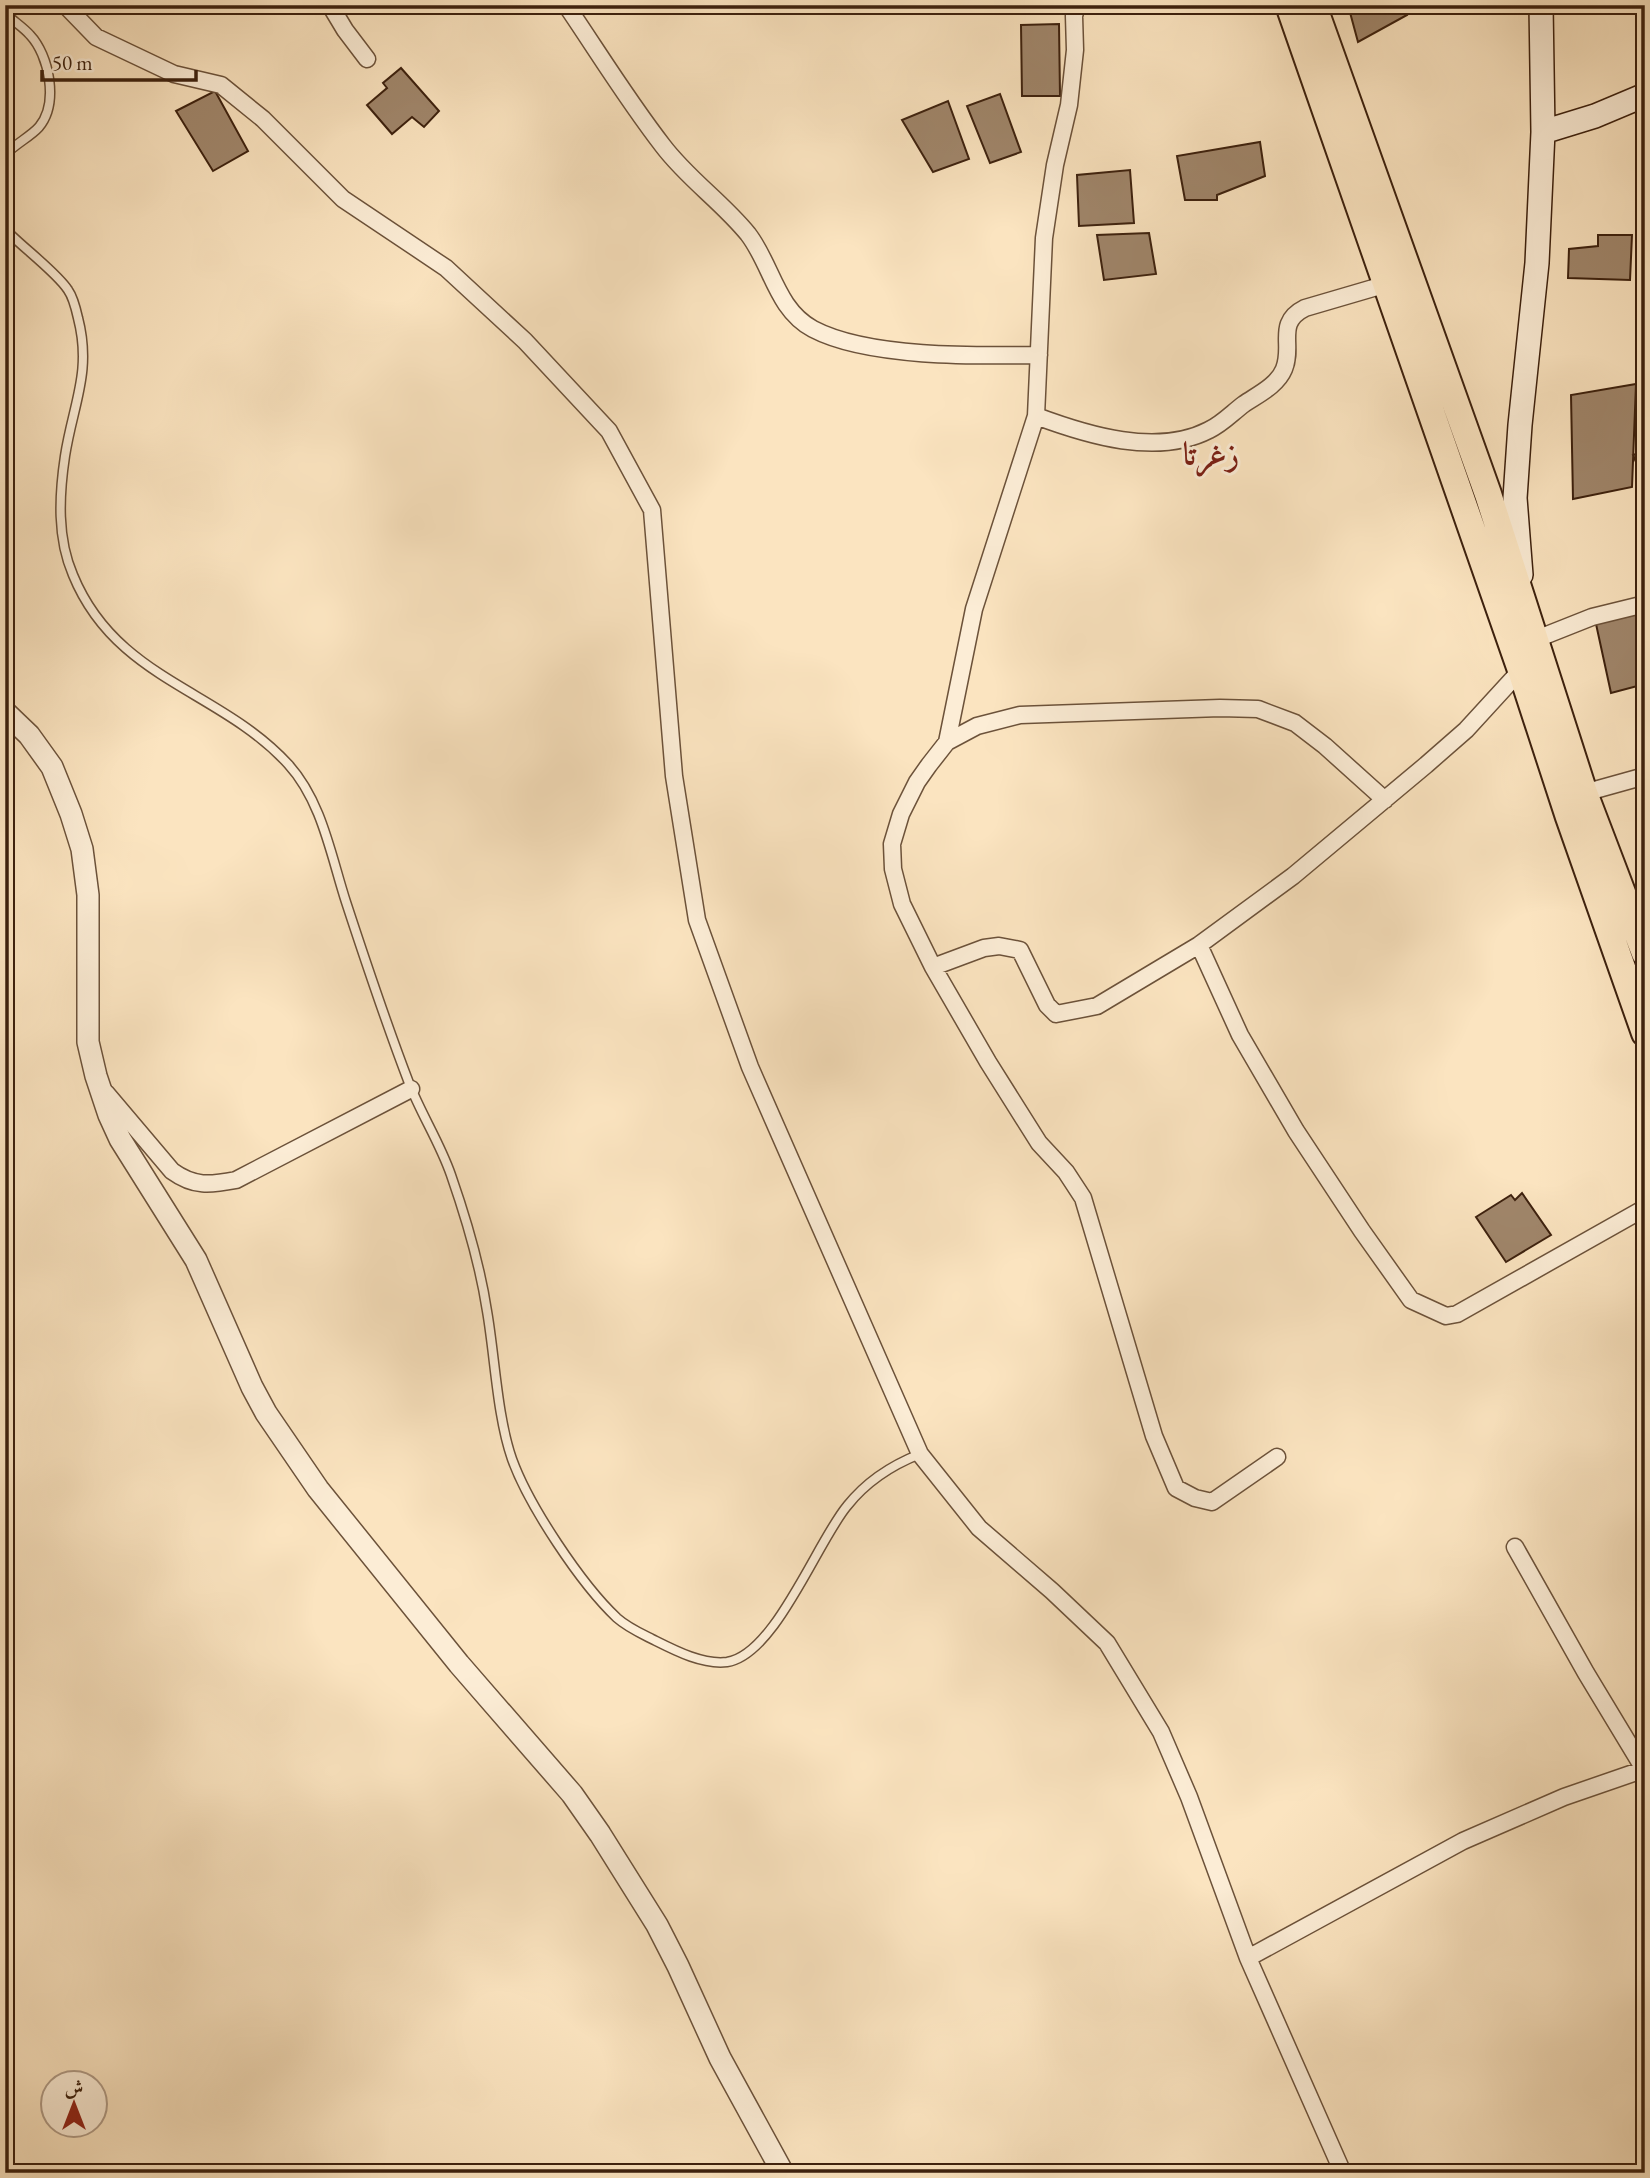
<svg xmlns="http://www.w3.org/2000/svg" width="1650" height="2178" viewBox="0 0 1650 2178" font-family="'EB Garamond',Amiri,serif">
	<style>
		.building { fill: #a0866b; stroke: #3d210e; stroke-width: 2 }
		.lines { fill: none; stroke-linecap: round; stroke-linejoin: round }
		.service-casing { stroke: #6c523a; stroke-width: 11 }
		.minor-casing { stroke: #6c523a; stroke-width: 19 }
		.tertiary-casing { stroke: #6c523a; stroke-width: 24 }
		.secondary-casing { stroke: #3d210e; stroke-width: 26 }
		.primary-casing { stroke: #3d210e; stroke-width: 30 }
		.service { stroke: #fcedd6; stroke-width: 8 }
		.minor { stroke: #fcedd6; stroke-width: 16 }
		.tertiary { stroke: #fcedd6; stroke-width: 21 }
		.secondary { stroke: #fcedd6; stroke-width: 23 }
		.primary { stroke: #fbe4c0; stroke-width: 26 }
		.labels { text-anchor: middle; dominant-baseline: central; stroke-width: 6; stroke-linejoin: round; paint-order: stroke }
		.district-label { font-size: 32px; font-weight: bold; fill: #7a1f14; stroke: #fcedd6 }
	</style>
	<rect width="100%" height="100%" fill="#fbe4c0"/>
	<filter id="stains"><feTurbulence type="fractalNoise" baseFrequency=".00286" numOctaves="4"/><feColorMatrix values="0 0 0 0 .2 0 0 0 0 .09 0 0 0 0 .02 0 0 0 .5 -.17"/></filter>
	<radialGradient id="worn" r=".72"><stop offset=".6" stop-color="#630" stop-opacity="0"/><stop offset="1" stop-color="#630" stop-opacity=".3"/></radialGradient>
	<!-- building -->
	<path class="building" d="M1348 5H1403L1407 15 1358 42Z
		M1059 24 1060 96H1022L1021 25Z
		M401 68 439 111 424 127 412 117 392 134 367 105 387 88 383 83Z
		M215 91 248 151 213 171 176 111Z
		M1000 94 1021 152 990 163 967 106Z
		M948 101 969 159 933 172 902 120Z
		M1260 142 1265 176 1217 195V200H1185L1177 156Z
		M1130 170 1134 223 1079 226 1077 175Z
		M1149 233 1156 274 1104 280 1097 235Z
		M1598 235H1632L1630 280 1568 278 1569 249 1598 246Z
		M1636 384 1632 487 1573 499 1571 395Z
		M1645 451V483L1633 455Z
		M1638 612 1641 621 1645 619V684L1611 693 1596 624Z
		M1522 1193 1551 1235 1506 1262 1476 1217 1511 1195 1515 1200Z"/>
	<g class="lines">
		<!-- service casing -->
		<g class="service-casing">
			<path id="service" d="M5 13C13 21 23 27 30 35 49 55 59 103 39 127 30 137 15 144 5 155
				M5 227 10 234C25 249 58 274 68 290 73 297 76 309 78 318 92 372 73 404 65 456 59 496 57 538 73 575 116 680 219 689 288 764 322 801 331 856 346 902 366 963 386 1023 409 1083 421 1114 440 1143 451 1175 466 1218 480 1265 487 1311 495 1357 497 1416 512 1459 529 1506 581 1584 617 1618 627 1627 640 1633 652 1639 674 1650 702 1665 727 1662 775 1655 817 1542 847 1506 866 1482 892 1465 920 1454"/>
		</g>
		<!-- minor casing -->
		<g class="minor-casing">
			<path id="minor" d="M65 5 96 37 174 74 221 85 263 119 343 199 446 268 525 341 609 431 652 510 674 776 697 920 750 1067 920 1454 979 1528 1052 1591 1107 1643 1161 1732 1189 1797 1248 1958 1343 2173
				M330 5 345 30 367 59
				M566 5C598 52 628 101 663 146 688 179 722 202 748 234 772 265 776 309 813 329 868 358 977 356 1039 355
				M1036 416C1087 435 1157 457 1209 430 1222 424 1232 413 1244 404 1257 395 1277 386 1284 369 1294 345 1275 323 1305 308L1387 284
				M1534 640 1592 617 1645 604
				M1521 670 1466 730 1426 765 1293 876 1199 945 1240 1035 1296 1131 1362 1231 1411 1300 1446 1316 1457 1314 1645 1208
				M947 742 974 609 1036 416 1044 238 1055 165 1069 105 1075 50 1074 16 1077 5
				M1584 793 1645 776
				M933 967 984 948 999 946 1020 950 1047 1005 1056 1014 1097 1006 1199 945
				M106 1093 172 1171C194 1187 210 1185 236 1180L411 1089
				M1277 1457 1212 1502 1195 1498 1176 1488 1154 1436 1083 1198 1066 1172 1039 1143 988 1062 933 967 902 904 893 869 892 844 901 814 917 782 929 765 947 742 977 726 1020 715 1220 708 1258 709 1295 723 1325 746 1385 800
				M1515 1547 1586 1673 1644 1769
				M1248 1958 1463 1841 1564 1797 1645 1769"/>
		</g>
		<!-- tertiary casing -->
		<g class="tertiary-casing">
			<path id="tertiary" d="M5 712 29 735 52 767 71 814 82 849 88 895V1042L96 1076 109 1115 120 1139 196 1260 252 1387 266 1413 318 1489 459 1664 572 1794 600 1834 657 1925 678 1966 720 2058 783 2173"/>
		</g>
		<!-- secondary casing -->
		<g class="secondary-casing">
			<path id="secondary" d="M1543 132 1595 116 1645 95
				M1521 575 1515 498 1520 425 1537 263 1543 132 1541 5"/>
		</g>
		<!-- primary casing -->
		<g class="primary-casing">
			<path id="primary" d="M1289 5 1521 670 1569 817 1645 1033
				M1313 5 1488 494 1584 793 1645 953"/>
		</g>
		<!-- service -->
		<use href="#service" class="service"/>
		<!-- minor -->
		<use href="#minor" class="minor"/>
		<!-- tertiary -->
		<use href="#tertiary" class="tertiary"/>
		<!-- secondary -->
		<use href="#secondary" class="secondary"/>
		<!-- primary -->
		<use href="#primary" class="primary"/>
	</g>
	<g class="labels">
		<!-- district labels -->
		<g class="district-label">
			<text x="1211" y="454">زغرتا</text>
		</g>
	</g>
	<!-- margin -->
	<rect width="1650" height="2178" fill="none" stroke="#fbe4c0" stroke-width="28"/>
	<rect x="7" y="7" width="1636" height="2164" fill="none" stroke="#3d210e" stroke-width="3.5"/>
	<rect x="14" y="14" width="1622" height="2150" fill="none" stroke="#3d210e" stroke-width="2"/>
	<!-- north arrow -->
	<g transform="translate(74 2104)"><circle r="33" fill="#fcedd6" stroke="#b09b86" stroke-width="2"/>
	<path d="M0-5L12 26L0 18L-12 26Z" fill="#8f2418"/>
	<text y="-10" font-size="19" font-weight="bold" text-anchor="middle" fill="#3d210e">ش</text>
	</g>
	<!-- scale -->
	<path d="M42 70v10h154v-10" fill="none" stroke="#3d210e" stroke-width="3.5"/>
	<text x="52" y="70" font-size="21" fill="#3d210e" stroke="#fcedd6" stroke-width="5" paint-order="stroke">50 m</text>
	<rect width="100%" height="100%" filter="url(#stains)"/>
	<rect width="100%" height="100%" fill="url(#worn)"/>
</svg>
